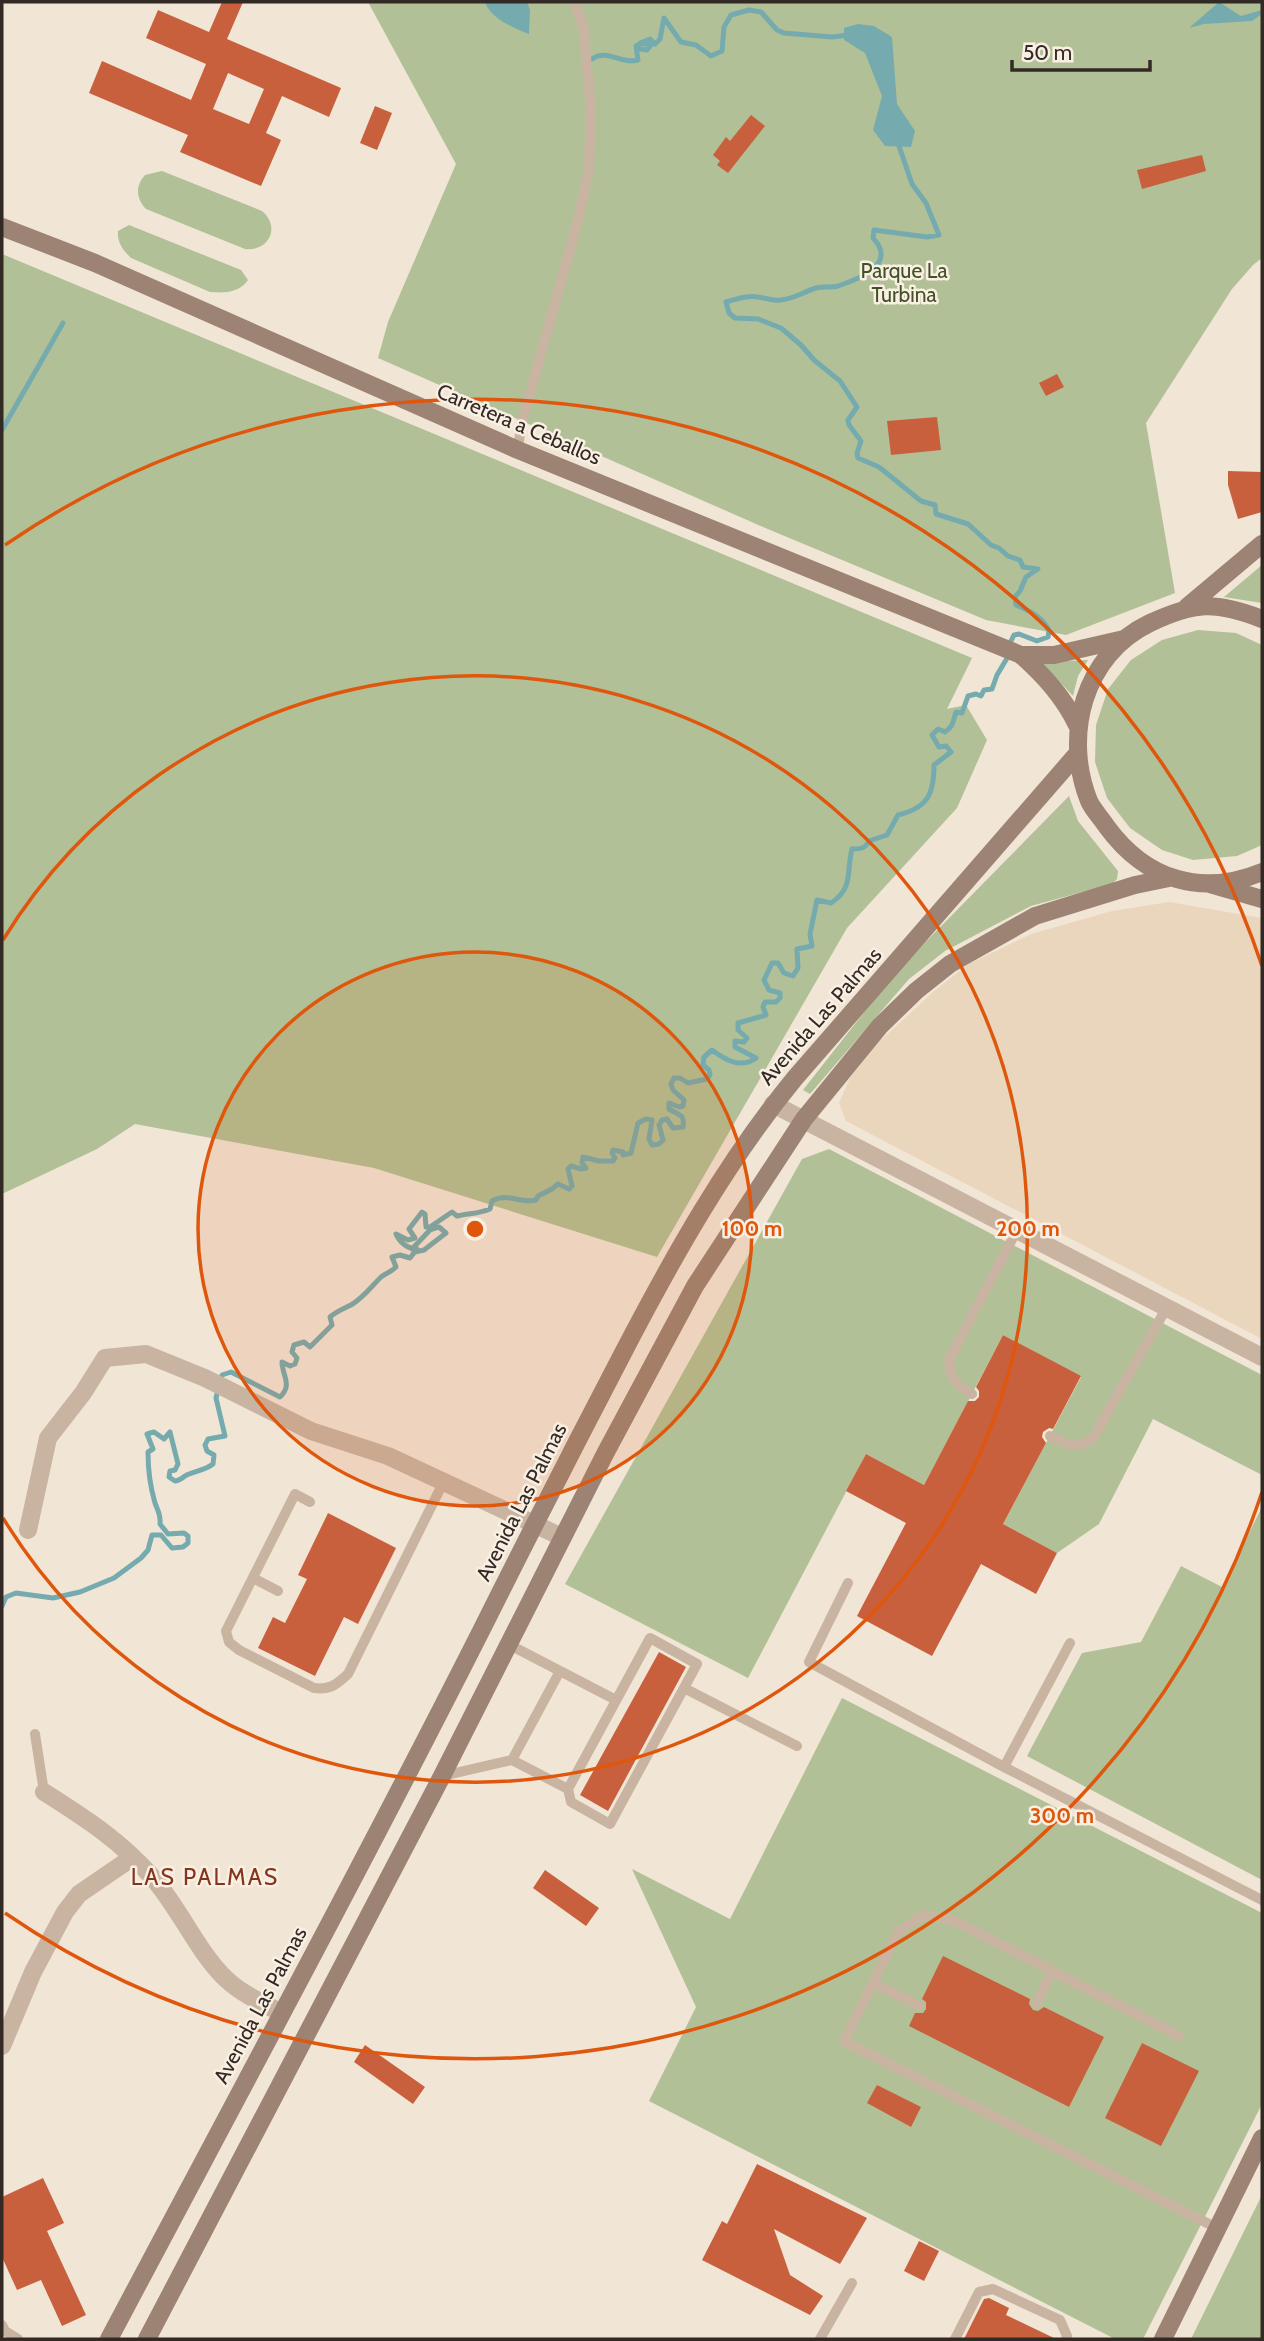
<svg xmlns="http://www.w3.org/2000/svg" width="1264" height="2341" viewBox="0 0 1264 2341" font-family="Cabin,sans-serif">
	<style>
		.green { fill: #b1c096 }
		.plaza { fill: #ead6bc }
		.water { fill: #75abae }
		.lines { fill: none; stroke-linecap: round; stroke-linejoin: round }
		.stream { stroke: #75abae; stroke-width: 5 }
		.building { fill: #c8603d; fill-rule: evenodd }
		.lane { stroke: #c9b4a2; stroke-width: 10 }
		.street { stroke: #c9b4a2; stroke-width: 18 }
		.secondary { stroke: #9c8374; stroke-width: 18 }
		.ring { fill: none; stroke: #df570d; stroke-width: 3.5 }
		.labels { text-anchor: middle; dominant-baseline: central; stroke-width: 5; stroke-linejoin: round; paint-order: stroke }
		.park-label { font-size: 21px; fill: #425228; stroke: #f9efe2 }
		.street-label { font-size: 21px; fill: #332925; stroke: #f9efe2 }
		.neighbourhood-label { font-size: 23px; letter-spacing: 2px; fill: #83361d; stroke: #f9efe2 }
		.centre { fill: #df570d; stroke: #f9efe2; stroke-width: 3.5 }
		.ring-label { font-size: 21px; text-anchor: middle; font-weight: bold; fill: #df570d; stroke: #f9efe2; stroke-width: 5; stroke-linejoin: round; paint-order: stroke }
	</style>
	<rect width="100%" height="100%" fill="#f1e5d6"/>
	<!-- green -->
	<path class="green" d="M368 2H1262V258L1253 265 1232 289 1146 423 1175 593 1066 635 986 620 763 527 378 358 388 322 456 164Z
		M162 171 262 211C281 227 269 252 245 249L146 209C136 198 135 186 145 175Z
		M129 225 241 270 248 280C239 293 224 293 210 292L131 258C123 250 117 243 118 231Z
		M2 254 972 658 947 709 966 705 987 740 957 808 847 928 657 1257 374 1168 135 1124 97 1149 2 1194Z
		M1262 565V603L1224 597Z
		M1198 630 1236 633 1262 645V845L1237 856 1193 860 1162 850 1130 828 1107 798 1095 762 1096 725 1108 689 1131 660 1162 640Z
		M1088 660 1078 676 1073 696 1041 662Z
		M1069 796 1078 821 1118 871 1117 879 1112 884 1031 906 945 951 909 979 810 1094 803 1090 895 973Z
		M829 1149 1262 1375V1475L1153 1419 1099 1524 1057 1553 1003 1524 1081 1377 1003 1335 924 1485 866 1454 748 1678 565 1584 802 1159Z
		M1262 1507V1880L1027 1756 1082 1653 1141 1642 1181 1566 1222 1587Z
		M842 1698 1262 1913V2104L1143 2339H1115L649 2101 696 2007 632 1869 730 1919Z
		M1262 2195V2339H1191L1252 2215Z"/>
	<!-- plaza -->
	<path class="plaza" d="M1169 902 1262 918V1339L846 1121 839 1103 850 1078 879 1042 933 992 967 965 1031 934 1112 911Z"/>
	<!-- water -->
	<path class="water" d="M485 2H527L530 10 529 34C512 27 491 19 485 2Z
		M1219 2 1241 16 1262 10V14L1252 21 1204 24 1189 28Z
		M858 24 874 26 892 37 897 104 915 131 911 147 885 146 873 130 882 96 865 53 844 40V28Z"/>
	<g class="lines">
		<!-- stream -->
		<path class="stream" d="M592 59C607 48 621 65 638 60L636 46 638 45 640 49 647 50 651 45 640 43 650 39 655 44 660 39 664 18 681 42 696 45 711 56 722 51 724 27 731 15 749 10 761 12 777 30 784 33 832 37 849 35
			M898 143 912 184 926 203 939 235 927 237 874 230 873 238C898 264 859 279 838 286 831 288 823 286 816 288 803 292 794 299 780 300 772 301 766 298 758 297 748 295 736 299 726 302L729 313 735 318 758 319 781 328 801 345 814 360 840 381 857 407 848 420 849 425 861 441 857 453 858 458 879 467 921 501 935 505 936 514 968 524 991 545 999 548 1008 556 1020 560 1023 567 1038 569 1026 577 1020 591 1015 597 1016 605C1029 610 1044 618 1049 631L1048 637 1037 641 1019 634 1014 635 1009 645
			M2 430 63 323
			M412 1249 430 1230 439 1227 446 1233 424 1250 415 1252
			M2 1606 6 1597 16 1593 53 1598 80 1592 114 1578 141 1558 148 1550 152 1535H161L172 1548 183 1547 188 1543V1536L184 1533 168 1534 160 1524C161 1515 158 1511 155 1503 150 1486 148 1469 148 1452L153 1449 147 1434 154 1432 164 1439 170 1432 178 1464 175 1470 170 1471 169 1477 175 1481C179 1481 182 1478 185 1476 194 1471 204 1471 213 1464L214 1455 207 1451 205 1445 208 1439 225 1436 216 1398 222 1375 231 1372 280 1397C293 1385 282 1375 282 1362L290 1366 295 1364 297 1358 292 1352 294 1345 304 1342 310 1347 332 1325 330 1317C337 1311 343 1309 351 1305 362 1299 372 1286 381 1277 386 1273 391 1272 396 1267L392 1257 400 1255 410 1258 417 1249C408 1249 400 1243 396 1234L408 1240 415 1238 409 1229 422 1212 425 1214 426 1227H430L452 1212 457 1216C469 1213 479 1214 490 1209L492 1201C508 1192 520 1204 536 1200L538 1196 552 1189 558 1184 569 1189 572 1186 568 1169 571 1166 581 1169 586 1168 582 1163 583 1157 599 1161H613L615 1158 612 1153 613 1150 623 1152V1155L631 1153 638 1123 646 1119 652 1120 649 1139 652 1145 659 1144 663 1140 659 1125 662 1120 667 1119 673 1128 683 1127C685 1114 679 1115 669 1109V1103L679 1107 683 1106 684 1100 673 1090 671 1084 674 1078H680L688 1083 707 1079 710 1075 709 1070 703 1065 704 1057 712 1050C725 1060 741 1069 756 1058L735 1047V1041L744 1042 747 1038 738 1030V1023L766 1015 763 1007 765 1002H776L780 998V993L769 990 764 980 772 963H778L784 973 793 976 798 968 797 949 812 946 810 934 817 900 831 903C854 888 846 872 852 849 860 849 865 849 869 841L887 835 898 815C927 808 934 795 934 765L951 752 946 746 939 747 932 735 938 729 945 732C954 726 953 721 956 712L962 713 968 696 976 694 981 696 984 690 992 689 997 675 1009 655"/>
	</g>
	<!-- building -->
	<path class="building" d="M222 2H243L227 39 341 88 329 117 282 96 266 133 281 140 261 186 180 152 188 135 89 93 102 61 191 100 206 64 146 38 158 10 209 32ZM228 73 264 89 249 124 213 109Z
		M375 106 392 113 377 150 360 143Z
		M751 115 765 126 728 173 717 165 720 161 713 155 726 137 730 141Z
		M1202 155 1206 171 1142 189 1137 170Z
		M1057 374 1064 387 1046 396 1039 383Z
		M937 417 941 450 891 455 887 421Z
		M1228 471 1262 472V512L1238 519 1228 485Z
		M1003 1335 1081 1376 1053 1429 1049 1428 1043 1432 1042 1437 1046 1443 1003 1524 1057 1553 1036 1594 981 1564 932 1656 857 1616 906 1523 846 1491 866 1454 924 1485 968 1401H975L979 1397V1391L976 1387Z
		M328 1513 396 1548 358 1624 344 1617 315 1676 258 1648 273 1617 285 1623 307 1579 298 1575Z
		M659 1652 686 1667 608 1811 580 1795Z
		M545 1870 599 1908 586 1926 533 1888Z
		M943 1956 1030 1999 1029 2004 1033 2010 1038 2011 1044 2007 1104 2037 1069 2107 909 2026 915 2013H923L926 2009V2002L922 1999Z
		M1142 2043 1199 2071 1161 2146 1105 2118Z
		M365 2045 425 2087 413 2104 354 2062Z
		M877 2085 921 2107 911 2127 867 2103Z
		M757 2164 867 2218 840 2264 774 2229 790 2275 823 2296 810 2315 702 2260 722 2221 727 2224Z
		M43 2178 64 2223 47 2231 86 2315 62 2326 41 2280 17 2290 2 2257V2197Z
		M919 2241 939 2251 924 2281 904 2271Z
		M989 2298 1009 2308 1006 2315 1056 2339H964L984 2299Z"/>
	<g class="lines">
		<!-- lane -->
		<path class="lane" d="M518 450 521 426 578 220 589 169 591 109 583 26 575 2
			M972 1394C957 1386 947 1376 950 1358L1017 1230
			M1050 1436C1068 1444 1076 1451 1093 1438L1167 1307
			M310 1502 295 1494 226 1631 229 1642 239 1650 314 1688C330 1690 336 1685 348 1674L444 1481
			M253 1578 278 1591
			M848 1583 809 1662 1004 1767 1262 1900
			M508 1644 616 1700
			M684 1688 797 1746
			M35 1734 44 1792
			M512 1760 568 1789 571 1802 610 1824 697 1664 650 1638 568 1789
			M1004 1767 1070 1643
			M442 1776 512 1760 560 1671
			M873 1983 919 2006
			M1037 2003 1052 1971
			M1179 2036 953 1920 923 1915 898 1932 844 2041 1217 2228
			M2 2325 5 2331 18 2339
			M820 2339 852 2283
			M955 2339 979 2292 993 2289 1060 2320 1067 2336 1066 2339"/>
		<!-- street -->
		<path class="street" d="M773 1104 1262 1357
			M28 1530 48 1438 83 1393 105 1358 146 1354 205 1378 311 1431 388 1456 562 1537
			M44 1792C85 1818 121 1841 153 1878 180 1909 197 1951 226 1979 242 1994 262 2003 282 2013
			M2 2046 33 1972 65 1912 79 1894 133 1857"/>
		<!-- secondary -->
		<path class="secondary" d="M2 227 95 263 518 450 1021 655C1044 676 1063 696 1077 725
			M1187 607 1262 544
			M1262 619C1215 601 1195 602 1150 623 1083 655 1063 736 1089 801 1093 810 1102 819 1107 827 1146 880 1201 897 1262 872
			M1021 655H1054L1124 639
			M1210 884 1262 899
			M109 2339C234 2103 361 1868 482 1629 528 1537 575 1445 623 1353 673 1257 726 1162 795 1078L1077 754
			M147 2339 442 1776 606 1452 695 1286 804 1119 880 1026 916 991 950 964 1035 916 1135 885 1169 878
			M1163 2339 1262 2138"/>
	</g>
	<!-- distance rings -->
	<circle cx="475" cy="1229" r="277" fill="#df570d" fill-opacity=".12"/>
	<g class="ring">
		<circle cx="475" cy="1229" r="277"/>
		<path d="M3 940A553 553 0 1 1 3 1518"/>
		<path d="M1262 1492A830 830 0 0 1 5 1913M5 545A830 830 0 0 1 1262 966"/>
	</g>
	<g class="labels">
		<!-- park labels -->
		<g class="park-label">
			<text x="904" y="270">Parque La<tspan x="904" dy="24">Turbina</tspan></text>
		</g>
		<!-- street labels -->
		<g class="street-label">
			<text transform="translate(519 424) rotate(23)">Carretera a Ceballos</text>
			<text transform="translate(820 1016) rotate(-49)">Avenida Las Palmas</text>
			<text transform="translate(521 1502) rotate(-63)">Avenida Las Palmas</text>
			<text transform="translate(260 2005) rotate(-62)">Avenida Las Palmas</text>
		</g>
		<!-- neighbourhood labels -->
		<g class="neighbourhood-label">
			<text x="205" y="1877">LAS PALMAS</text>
		</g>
	</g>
	<circle cx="475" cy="1229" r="10" class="centre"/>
	<g class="ring-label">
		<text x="752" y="1236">100 m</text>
		<text x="1028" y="1236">200 m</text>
		<text x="1062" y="1823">300 m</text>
	</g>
	<!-- border -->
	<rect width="1264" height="2341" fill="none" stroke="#332925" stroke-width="7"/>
	<!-- scale -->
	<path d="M1012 60v10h138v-10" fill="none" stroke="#332925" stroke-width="3.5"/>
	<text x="1023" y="60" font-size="21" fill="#332925" stroke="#f9efe2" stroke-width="5" paint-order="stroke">50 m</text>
</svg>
